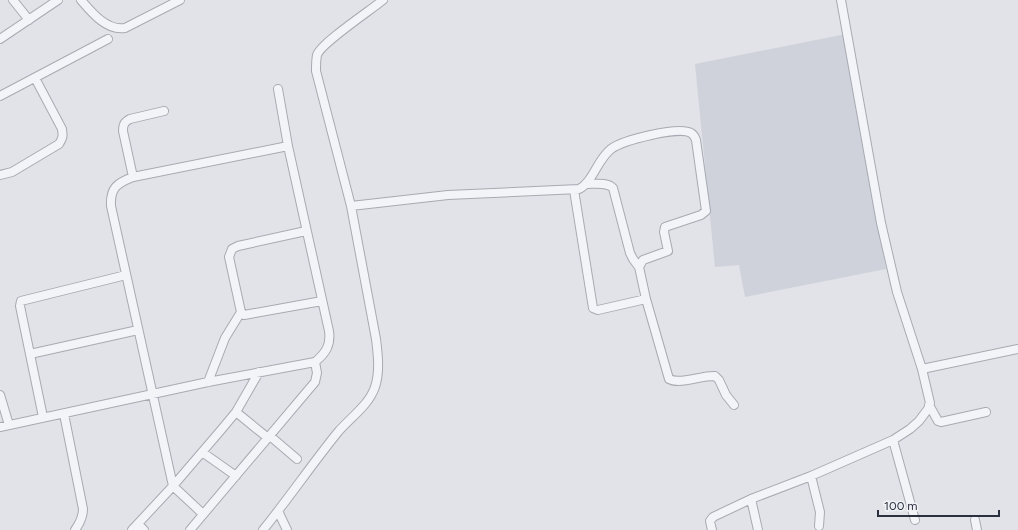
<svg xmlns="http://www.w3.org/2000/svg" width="1018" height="530" viewBox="0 0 1018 530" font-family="Figtree,sans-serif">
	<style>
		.built { fill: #cfd2da }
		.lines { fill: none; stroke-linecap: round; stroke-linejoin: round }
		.minor-casing { stroke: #a7aab2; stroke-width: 10 }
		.minor { stroke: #f3f4f7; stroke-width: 8 }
	</style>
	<rect width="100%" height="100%" fill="#e1e3e8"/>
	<!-- built -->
	<path class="built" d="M846 34 886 269 745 297 739 265 715 267 695 64Z"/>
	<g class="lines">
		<!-- minor casing -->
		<g class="minor-casing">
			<path id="minor" d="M13 0 29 20
				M81 0C92 13 107 31 125 28L180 0
				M0 39 58 0
				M0 96 108 39
				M0 175 12 172 59 144C63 138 63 136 62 129L35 78
				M133 177 123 131C123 125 124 122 130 119L164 111
				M587 184C596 184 607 182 613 188L630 253 633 259 639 267
				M574 190 593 308 598 310 646 299
				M351 206 448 195 579 189C593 182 597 160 611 149 623 140 679 126 691 133 694 135 695 137 696 140L706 211 701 215 665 227 664 232 668 251 643 260 639 267 646 299 669 379C680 385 702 375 715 376L719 380 726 395 734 405
				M306 231 238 246 232 249 229 257 241 312 244 315 322 301
				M30 354 138 330
				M922 369 1018 349
				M208 382 225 338 241 312
				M0 395 9 425
				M929 405 938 421 941 422 986 412
				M236 412 268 438
				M64 414 83 509C83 517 80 523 75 530
				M43 417 20 306 21 301 126 275
				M0 427 208 382 315 362C326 353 331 345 329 331L288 146 278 89
				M270 436 297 459
				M893 440 915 520
				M202 452 236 476
				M811 476 820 512 819 526
				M278 511 287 530
				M203 514 173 486 111 206C110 188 117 183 133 177L288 146
				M975 520 977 530
				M138 524 144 530
				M132 530 173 486 221 430 236 412 259 372
				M190 530 315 382 317 373 315 362
				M263 530C289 498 312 464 338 432 350 418 369 405 375 387 380 372 378 355 376 339L351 206 316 71C316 66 316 60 317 55 321 43 371 10 383 0
				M712 530 710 521 713 517 751 499
				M758 530 751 499 811 476 893 440 910 429 919 421 928 409 930 403 922 369 897 292 881 223 841 0"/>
		</g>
		<!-- minor -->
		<use href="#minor" class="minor"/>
	</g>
	<!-- scale -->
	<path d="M878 510v6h121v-6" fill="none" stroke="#2b303f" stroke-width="2"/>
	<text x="884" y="510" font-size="12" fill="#2b303f" stroke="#f0f2f6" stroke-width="3" paint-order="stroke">100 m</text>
</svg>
